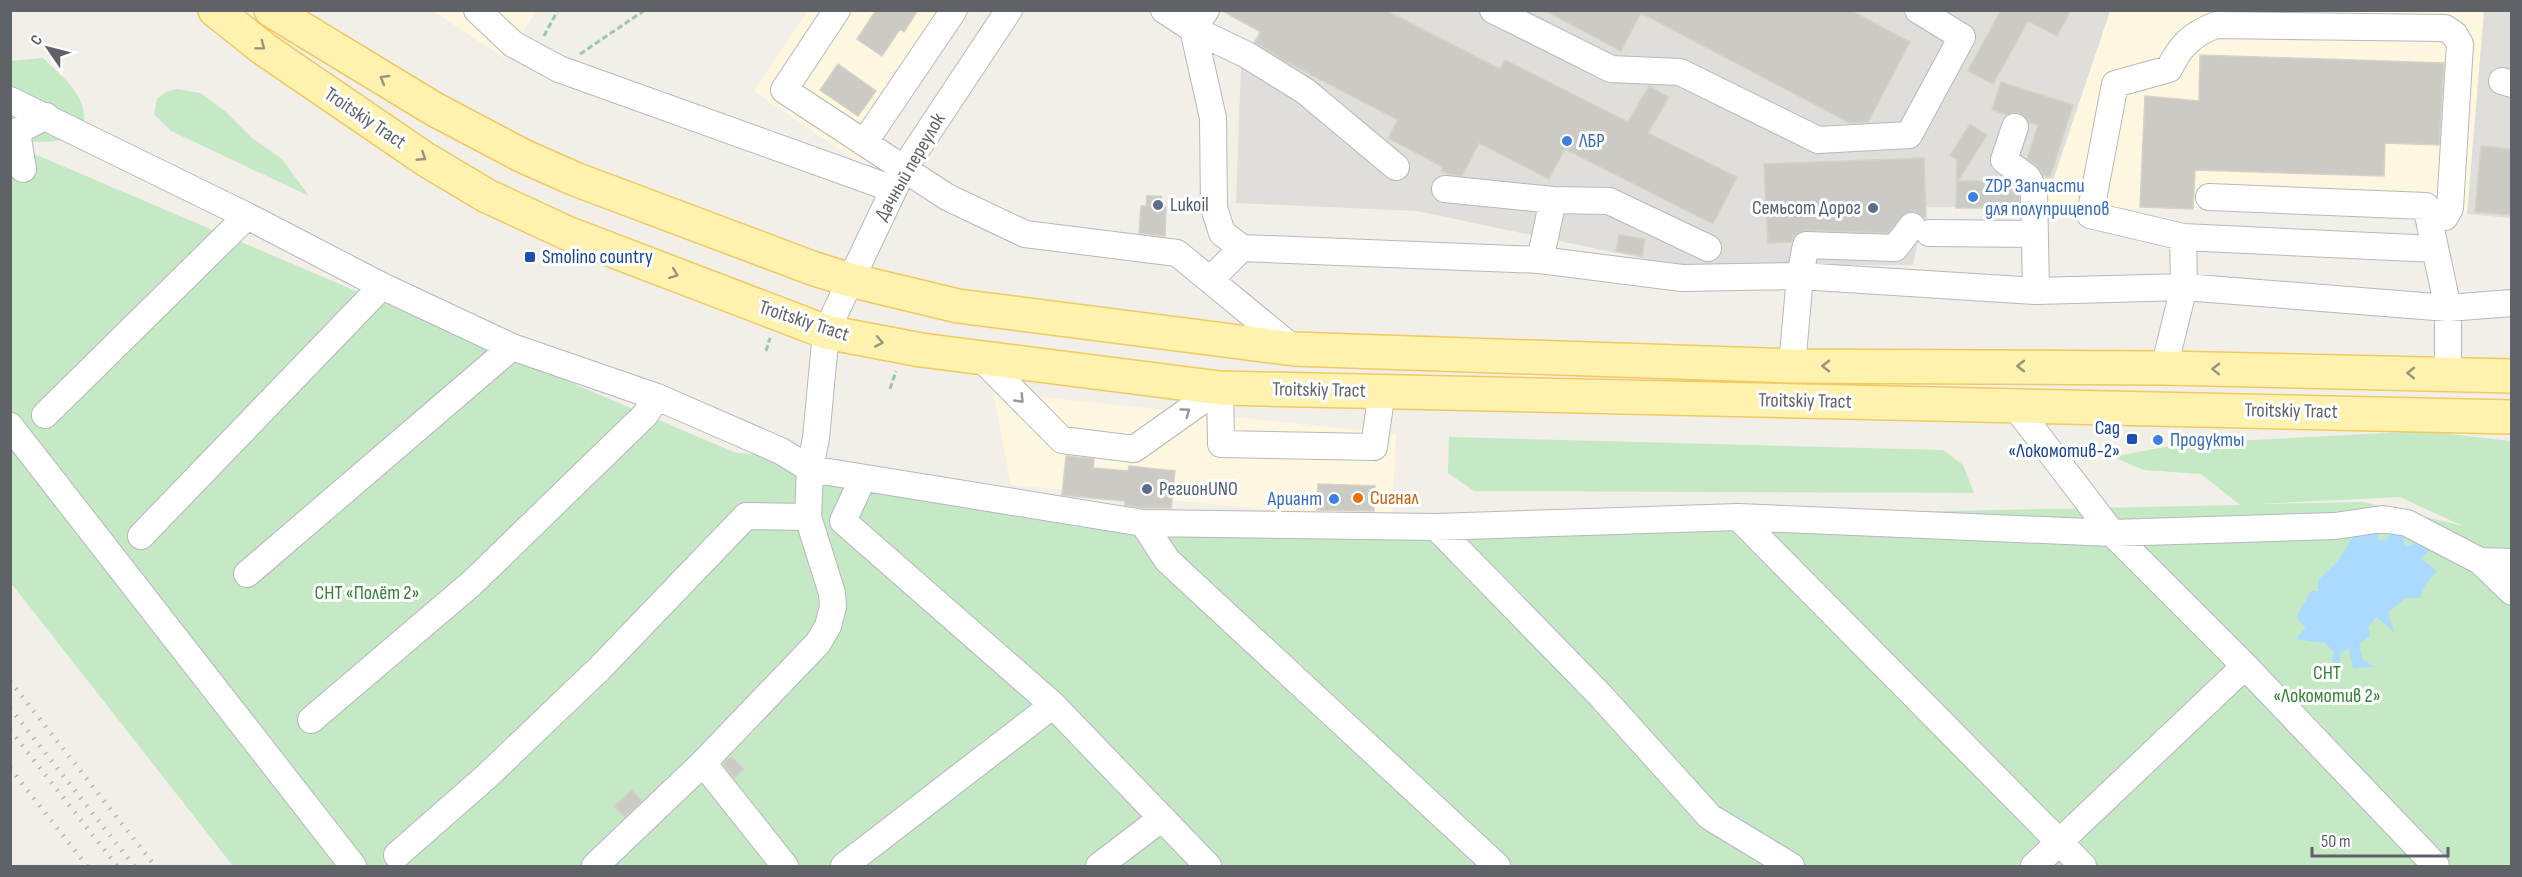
<svg xmlns="http://www.w3.org/2000/svg" width="2522" height="877" viewBox="0 0 2522 877" font-family="'Sofia Sans Condensed',sans-serif">
	<style>
		.commercial { fill: #fef7e0 }
		.industrial { fill: #e0deda }
		.green { fill: #c5e8c5; fill-rule: evenodd }
		.water { fill: #aadaff }
		.building { fill: #cccac5; stroke: #d6d1c6; stroke-width: 1.5 }
		.lines { fill: none; stroke-linecap: round; stroke-linejoin: round }
		.minor-casing { stroke: #b5b8bc; stroke-width: 28 }
		.major-casing { stroke: #f2c960; stroke-width: 36 }
		.path { stroke: #9cc7a9; stroke-width: 3; stroke-dasharray: 6 3; stroke-linecap: butt }
		.minor { stroke: #fff; stroke-width: 26 }
		.major { stroke: #fff2af; stroke-width: 33 }
		.rail { stroke: #b6b7b8; stroke-width: 4.5; stroke-dasharray: 1.5 8; stroke-linecap: butt }
		.oneway { stroke: #979581 }
		.oneway2 { stroke: #979a9d }
		.shop-dot { fill: #3f7fe0; stroke: #fff; stroke-width: 2 }
		.service-dot { fill: #5c6f8a; stroke: #fff; stroke-width: 2 }
		.transit-dot { fill: #1a4fb4; stroke: #fff; stroke-width: 2 }
		.food-dot { fill: #e8710a; stroke: #fff; stroke-width: 2 }
		.labels { text-anchor: middle; dominant-baseline: central; stroke-width: 6; stroke-linejoin: round; paint-order: stroke }
		.street-label { font-size: 20px; fill: #5f6368; stroke: #fff }
		.shop-label { font-size: 20px; fill: #366cbe; stroke: #fff; text-anchor: start }
		.service-label { font-size: 20px; fill: #4e5e75; stroke: #fff; text-anchor: start }
		.transit-label { font-size: 20px; fill: #164399; stroke: #fff; text-anchor: start }
		.food-label { font-size: 20px; fill: #c56008; stroke: #fff; text-anchor: start }
		.park-label { font-size: 20px; fill: #348238; stroke: #fff }
	</style>
	<rect width="100%" height="100%" fill="#f1efe8"/>
	<!-- commercial -->
	<path class="commercial" d="M433 11H537L504 58Z
		M808 11H970L865 167 754 91Z
		M2110 11H2484L2467 214 2044 207Z
		M993 392 1396 434 1392 521 1011 485Z"/>
	<!-- industrial -->
	<path class="industrial" d="M1269 11H2110L2044 207H1925L1913 265H1674L1417 211 1236 203 1241 68Z
		M2484 11H2511V218L2467 214Z"/>
	<!-- green -->
	<path class="green" d="M43 58C67 82 85 91 85 128 59 149 39 138 11 144L736 453 791 456 1160 516 1393 522 2240 505 2201 474 2144 470 2113 457 2179 444 2424 431 2511 441V866H233L11 583V61ZM2400 497 2463 526 2363 502 2256 504Z
		M177 89 200 93 226 112 252 138 282 159 309 196 171 131 154 114 157 99 166 92Z
		M1449 437 1943 450 1963 465 1974 493 1474 491 1448 473Z"/>
	<!-- water -->
	<path class="water" d="M2403 527 2406 530 2404 542 2406 546 2413 544 2416 535 2431 548 2421 559 2437 571 2425 585 2420 598H2405L2388 613 2394 632 2376 617 2368 627 2370 636 2359 644 2362 659 2375 667 2353 668 2349 647 2340 654V667L2332 660 2334 652 2325 643 2296 639 2306 627 2296 618 2311 591H2318V580L2337 562 2358 529 2378 533V540H2387L2389 534Z"/>
	<!-- building -->
	<path class="building" d="M876 10H918L904 32 900 29 882 56 857 39Z
		M1221 10H1385L1500 69 1505 60 1628 122 1649 86 1669 97 1648 133 1737 177 1713 224 1565 149 1549 179 1479 143 1462 176 1448 174 1441 171 1443 167 1388 138 1398 120 1285 61 1255 42 1261 32Z
		M1544 10H1850L1910 42 1868 122 1850 123 1641 13 1621 51Z
		M2001 10H2071L2057 36 2028 21 1993 84 1968 71Z
		M2200 55 2444 63 2439 145 2385 143 2384 176 2195 170 2193 209 2140 207 2145 96 2199 101Z
		M838 64 876 91 858 116 820 90Z
		M2001 82 2073 105 2050 177 2043 175 2036 165 2027 159 2038 125 2029 122 2019 113 2007 115 1992 110Z
		M1970 124 1987 135 1958 181H2007L2015 187 2019 194V208H1956L1957 160 1950 155Z
		M2481 146 2511 149V215L2475 212Z
		M1924 158 1926 218 1915 211 1907 212 1888 233 1806 230 1795 235 1791 242 1768 243 1764 164Z
		M1147 196H1161V207H1166L1165 236 1139 233 1141 206H1146Z
		M1619 235 1645 239 1642 256 1616 251Z
		M1066 456 1094 459 1093 468 1128 471 1129 466 1175 471 1171 508H1144L1125 505V501L1062 495Z
		M1318 484 1375 486 1374 511 1317 510Z
		M731 756 744 769 734 778 723 764Z
		M632 790 642 801 625 817 614 806Z"/>
	<g class="lines">
		<!-- minor casing -->
		<g class="minor-casing">
			<path id="minor" d="M477 10 513 44 559 69 893 189
				M837 10 784 90 947 197 1025 234 1177 253 1294 349
				M1164 10 1193 29 1206 10
				M1493 10 1611 69 1680 72 1818 140 1909 135 1962 37 1918 10
				M1193 29 1247 55 1305 91 1396 167
				M1193 29 1213 118 1214 208 1222 233 1242 248
				M2502 81 2512 84
				M10 100 247 216 382 286 512 347 657 397
				M2015 127 2004 160 2027 177 2034 190 2036 291
				M17 132 23 169
				M10 135 46 116
				M864 143 954 10
				M1445 189 1553 200 1609 201 1708 248
				M2209 197 2426 206 2448 308V374
				M2428 216 2445 217 2450 208 2460 44 2454 34 2445 28 2216 25C2192 34 2180 46 2169 69L2115 84 2090 215 2183 237 2435 249
				M1929 233 2035 234
				M1540 260 1553 200
				M1210 280 1242 248 1540 260 1682 278 1800 276 2036 291 2184 287 2448 308 2512 303
				M980 357 1062 440 1134 449 1220 388
				M1792 366 1800 276 1806 245 1895 248 1912 226
				M2164 368 2184 287 2183 237
				M1220 388 1221 444 1374 447 1382 391
				M2015 406 2112 533 2245 666 2436 866
				M45 415 247 216
				M10 426 353 866
				M863 478 843 521 1053 705 1208 866
				M1738 517 2083 866
				M1143 523 1167 560 1497 866
				M1436 527 1600 695 1710 817 1791 866
				M141 536 382 286
				M2480 561 2512 592
				M247 574 512 347
				M311 720 472 583 645 415 657 397 781 451 810 469 1143 523 1436 527 1738 517 2112 533 2335 526 2383 519 2407 523 2480 561 2512 562
				M397 855 487 776 599 669 746 516 808 517
				M595 866 703 763
				M785 866 703 763 818 643 828 626 833 607 832 593 808 517 810 469 816 438 826 332 903 170 1009 10
				M844 866 1053 705
				M1099 866 1162 818
				M2034 866 2245 666"/>
		</g>
		<!-- major casing -->
		<g class="major-casing">
			<path id="major" d="M215 10 264 49 425 159 487 196 567 233 826 332 921 350 1220 388 2512 417
				M271 10 434 109 523 156 575 179 812 268 850 280 958 306 1294 349 1792 366 2164 368 2512 376"/>
		</g>
		<!-- path -->
		<path class="path" d="M544 36 558 10
			M580 54 645 10
			M766 351 770 338
			M890 389 896 371"/>
		<!-- minor -->
		<use href="#minor" class="minor"/>
		<!-- major -->
		<use href="#major" class="major"/>
		<!-- rail -->
		<path class="rail" d="M10 681 155 866
			M10 708 134 866
			M10 730 117 866
			M10 768 87 866"/>
	</g>
	<!-- one-way arrows -->
	<defs><path id="oneway-chevron" d="M-2-3.5L2.5 0L-2 3.5" fill="none" stroke-width="1.6" stroke-linecap="round" stroke-linejoin="round" transform="scale(1.5)"/></defs>
	<g class="oneway">
		<use href="#oneway-chevron" transform="translate(261 46) rotate(37)"/>
		<use href="#oneway-chevron" transform="translate(384 79) rotate(-150)"/>
		<use href="#oneway-chevron" transform="translate(422 157) rotate(33)"/>
		<use href="#oneway-chevron" transform="translate(674 274) rotate(21)"/>
		<use href="#oneway-chevron" transform="translate(879 342) rotate(11)"/>
		<use href="#oneway-chevron" transform="translate(1826 366) rotate(-180)"/>
		<use href="#oneway-chevron" transform="translate(2021 366) rotate(-180)"/>
		<use href="#oneway-chevron" transform="translate(2216 369) rotate(-179)"/>
		<use href="#oneway-chevron" transform="translate(2411 373) rotate(-179)"/>
	</g>
	<g class="oneway2">
		<use href="#oneway-chevron" transform="translate(1020 399) rotate(46)"/>
		<use href="#oneway-chevron" transform="translate(1186 412) rotate(-36)"/>
	</g>
	<!-- markers -->
	<g class="shop-dot">
		<circle cx="1567" cy="141" r="6"/>
		<circle cx="1973" cy="197" r="6"/>
		<circle cx="2158" cy="440" r="6"/>
		<circle cx="1334" cy="499" r="6"/>
	</g>
	<g class="service-dot">
		<circle cx="1158" cy="205" r="6"/>
		<circle cx="1873" cy="208" r="6"/>
		<circle cx="1147" cy="489" r="6"/>
	</g>
	<g class="transit-dot">
		<rect x="524" y="251" width="12" height="12" rx="3"/>
		<rect x="2126" y="433" width="12" height="12" rx="3"/>
	</g>
	<circle class="food-dot" cx="1358" cy="498" r="6"/>
	<g class="labels">
		<!-- street labels -->
		<g class="street-label">
			<text transform="translate(365 118) rotate(34)">Troitskiy Tract</text>
			<text transform="translate(910 167) rotate(-60)">Дачный переулок</text>
			<text transform="translate(804 321) rotate(18)">Troitskiy Tract</text>
			<text transform="translate(1319 390) rotate(1)">Troitskiy Tract</text>
			<text transform="translate(1805 401) rotate(1)">Troitskiy Tract</text>
			<text transform="translate(2291 411) rotate(1)">Troitskiy Tract</text>
		</g>
		<!-- shop labels -->
		<g class="shop-label">
			<text x="1579" y="141">ЛБР</text>
			<text x="1985" y="186">ZDP Запчасти<tspan x="1985" dy="23">для полуприцепов</tspan></text>
			<text x="2170" y="440">Продукты</text>
			<text x="1322" y="499" text-anchor="end">Ариант</text>
		</g>
		<!-- service labels -->
		<g class="service-label">
			<text x="1170" y="205">Lukoil</text>
			<text x="1861" y="208" text-anchor="end">Семьсот Дорог</text>
			<text x="1159" y="489">РегионUNO</text>
		</g>
		<!-- transit labels -->
		<g class="transit-label">
			<text x="542" y="257">Smolino country</text>
			<text x="2120" y="428" text-anchor="end">Сад<tspan x="2120" dy="23">«Локомотив-2»</tspan></text>
		</g>
		<!-- food labels -->
		<g class="food-label">
			<text x="1370" y="498">Сигнал</text>
		</g>
		<!-- park labels -->
		<g class="park-label">
			<text x="367" y="593">СНТ «Полёт 2»</text>
			<text x="2327" y="673">СНТ<tspan x="2327" dy="23">«Локомотив 2»</tspan></text>
		</g>
	</g>
	<!-- border -->
	<rect width="2522" height="877" fill="none" stroke="#5f6368" stroke-width="24"/>
	<!-- north arrow -->
	<g transform="translate(48 48) rotate(305)" stroke="#ffffff" stroke-width="4.5" paint-order="stroke">
	<path d="M0-4.5L10 22L0 15L-10 22Z" fill="#5f6368"/>
	<text y="-9" font-size="16" font-weight="bold" text-anchor="middle" fill="#5f6368">С</text>
	</g>
	<!-- scale -->
	<path d="M2312 847v9h136v-9" fill="none" stroke="#5f6368" stroke-width="3"/>
	<text x="2321" y="847" font-size="18" fill="#5f6368" stroke="#ffffff" stroke-width="4.5" paint-order="stroke">50 m</text>
</svg>
